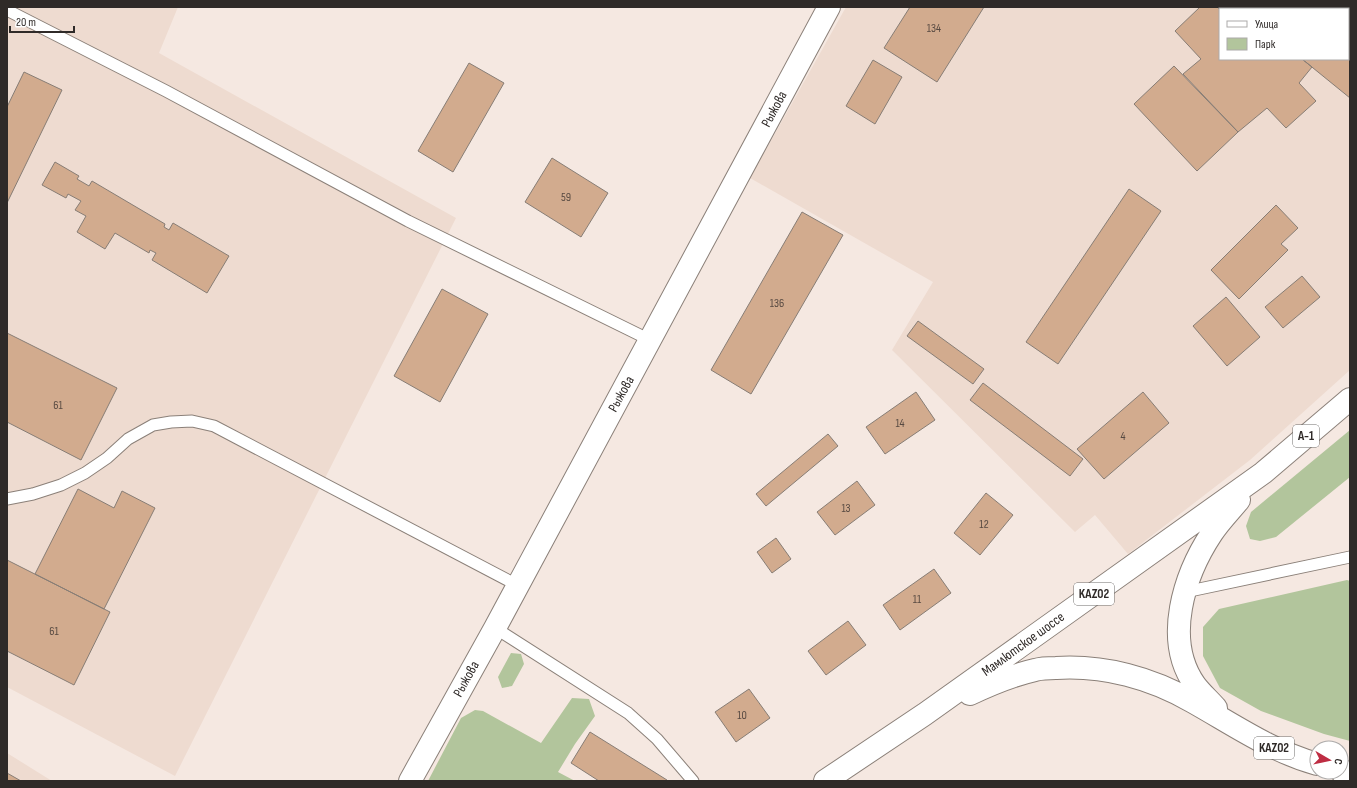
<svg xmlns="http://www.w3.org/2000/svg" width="1357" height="788" viewBox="0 0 1357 788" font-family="'Sofia Sans Condensed',sans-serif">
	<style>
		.built { fill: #eedbd0; fill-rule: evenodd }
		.green { fill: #b2c59c }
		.building { fill: #d2ab8e; stroke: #877d75 }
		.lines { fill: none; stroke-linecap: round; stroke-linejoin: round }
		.service-casing { stroke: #8b8079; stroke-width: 13 }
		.tertiary-casing { stroke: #8b8079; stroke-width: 24 }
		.trunk-casing { stroke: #8b8079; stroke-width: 24 }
		.service { stroke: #fff; stroke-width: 11 }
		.tertiary { stroke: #fff; stroke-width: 22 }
		.trunk { stroke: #fff; stroke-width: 22 }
		.labels { text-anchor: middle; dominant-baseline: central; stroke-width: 4; stroke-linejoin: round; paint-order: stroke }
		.number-label { font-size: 12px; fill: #584a42 }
		.shield { fill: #fff; stroke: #6d6a68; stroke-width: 1 }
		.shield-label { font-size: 13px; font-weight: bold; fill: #2f2a28 }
		.street-label { font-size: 14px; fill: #2f2a28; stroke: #fff }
	</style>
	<rect width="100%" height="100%" fill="#f5e8e1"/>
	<!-- built -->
	<path class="built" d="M7 7H178L159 53 456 218 175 776 7 687Z
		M846 7H1350V370L1250 460 1128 554 1095 515 1075 532 892 350 933 282 750 178ZM1220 9H1348V59H1220Z
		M7 753 52 781H7Z"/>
	<!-- green -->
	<path class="green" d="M1350 430V477L1276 537 1260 541 1250 539 1246 526 1251 512Z
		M1347 580 1350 581V741L1324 734 1261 711 1220 688 1203 656V627L1219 609Z
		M511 653 521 654 524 664 512 686 502 688 498 677Z
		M572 698 589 699 595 716 575 744 558 772 575 781H428L461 718 475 710 483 711 541 743Z"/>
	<!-- building -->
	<path class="building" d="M910 7H984L937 82 884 48Z
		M1200 7H1217L1220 10V59H1302L1312 67 1299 83 1316 101 1286 128 1267 108 1238 132 1183 74 1201 59 1175 31Z
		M1244 7H1350V98L1302 59H1348V9H1242Z
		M873 60 902 77 875 124 846 106Z
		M469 63 504 83 453 172 418 151Z
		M1174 66 1238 132 1197 171 1134 104Z
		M24 72 62 90 7 203V107Z
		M552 158 608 193 581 237 525 202Z
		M55 162 79 176 77 179 89 186 92 181 165 224 164 227 169 230 173 223 229 256 207 293 152 260 156 253 150 250 149 253 115 233 105 249 77 232 86 216 75 210 81 201 68 194 66 198 42 185Z
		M1129 189 1161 211 1058 364 1026 342Z
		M1276 205 1298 228 1281 244 1288 250 1239 299 1211 270Z
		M802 212 843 235 751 394 711 370Z
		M1302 276 1320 297 1283 328 1265 307Z
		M442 289 488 314 440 402 394 376Z
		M1226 297 1260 337 1227 366 1193 326Z
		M918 321 984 369 973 384 907 336Z
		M7 333 117 388 81 460 7 422Z
		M983 383 1083 459 1070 476 970 400Z
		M916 392 935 420 885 454 866 427Z
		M1143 392 1169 423 1104 479 1077 449Z
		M828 434 838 446 766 506 756 494Z
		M857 481 875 505 835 535 817 512Z
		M78 489 114 508 122 491 155 508 104 609 35 574Z
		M986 493 1013 515 980 555 954 533Z
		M776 538 791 559 772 573 757 552Z
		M7 560 110 612 74 685 7 651Z
		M934 569 951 593 900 630 883 605Z
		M848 621 866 645 826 675 808 651Z
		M749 689 770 718 736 742 715 712Z
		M590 732 667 780V781H599L571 763Z
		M7 773 21 781H7Z"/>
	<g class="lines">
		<!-- service casing -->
		<g class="service-casing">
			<path id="service" d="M7 10 166 91 408 221 650 340
				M7 499 33 494 61 485 85 473 107 458 128 439 153 425 171 422 192 421 214 426 517 585
				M1185 592 1350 557
				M495 628 628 713 657 739 693 781"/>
		</g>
		<!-- tertiary casing -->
		<g class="tertiary-casing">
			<path id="tertiary" d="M410 781 495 628 829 7"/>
		</g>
		<!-- trunk casing -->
		<g class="trunk-casing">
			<path id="trunk" d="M970 694C991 684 1013 675 1035 670 1042 668 1049 668 1056 668 1104 665 1152 678 1193 702 1234 725 1271 751 1317 764
				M1216 708C1209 700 1201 693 1195 685 1163 640 1184 575 1212 533 1220 521 1230 511 1239 500
				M1341 771 1350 773
				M825 781 925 714 1263 473 1350 399"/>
		</g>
		<!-- service -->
		<use href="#service" class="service"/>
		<!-- tertiary -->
		<use href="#tertiary" class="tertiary"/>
		<!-- trunk -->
		<use href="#trunk" class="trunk"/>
	</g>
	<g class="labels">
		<!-- number labels -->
		<g class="number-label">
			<text x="934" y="28">134</text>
			<text x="566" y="197">59</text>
			<text x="777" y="303">136</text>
			<text x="58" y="405">61</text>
			<text x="900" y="423">14</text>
			<text x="1123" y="436">4</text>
			<text x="846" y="508">13</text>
			<text x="984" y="524">12</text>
			<text x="917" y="599">11</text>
			<text x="54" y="631">61</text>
			<text x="742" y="715">10</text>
		</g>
		<!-- shield labels -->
		<g class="shield">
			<rect x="1293" y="425" width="26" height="22" rx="3"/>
			<rect x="1074" y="583" width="40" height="22" rx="3"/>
			<rect x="1254" y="737" width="40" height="22" rx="3"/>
		</g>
		<g class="shield-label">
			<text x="1306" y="436">A-1</text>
			<text x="1094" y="594">KAZ02</text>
			<text x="1274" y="748">KАZ02</text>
		</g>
		<!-- street labels -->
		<g class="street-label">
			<text transform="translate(774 109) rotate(-62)">Рыжова</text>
			<text transform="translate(621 394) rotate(-61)">Рыжова</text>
			<text transform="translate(1023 644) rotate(-36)">Мамлютское шоссе</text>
			<text transform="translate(466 679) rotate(-61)">Рыжова</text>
		</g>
	</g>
	<!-- border -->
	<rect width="1357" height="788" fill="none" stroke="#2f2a28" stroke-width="16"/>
	<!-- legend -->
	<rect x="1219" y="8" width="130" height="52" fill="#ffffff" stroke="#acaaa9"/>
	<rect x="1227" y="21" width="20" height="6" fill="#ffffff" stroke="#acaaa9"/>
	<text x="1255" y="28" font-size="12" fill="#2f2a28">Улица</text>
	<rect x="1227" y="38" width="20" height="12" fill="#b2c59c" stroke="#acaaa9"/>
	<text x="1255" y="48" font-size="12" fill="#2f2a28">Парк</text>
	<!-- north arrow -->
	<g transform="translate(1329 760) rotate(99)"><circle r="19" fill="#ffffff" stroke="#acaaa9"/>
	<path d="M0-3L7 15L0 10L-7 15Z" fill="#be2d43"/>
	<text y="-6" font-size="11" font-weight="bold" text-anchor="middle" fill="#2f2a28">С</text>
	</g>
	<!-- scale -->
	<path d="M10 26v6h64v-6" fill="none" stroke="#2f2a28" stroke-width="2"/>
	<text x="16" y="26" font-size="12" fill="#2f2a28" stroke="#ffffff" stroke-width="3" paint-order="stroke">20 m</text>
</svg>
